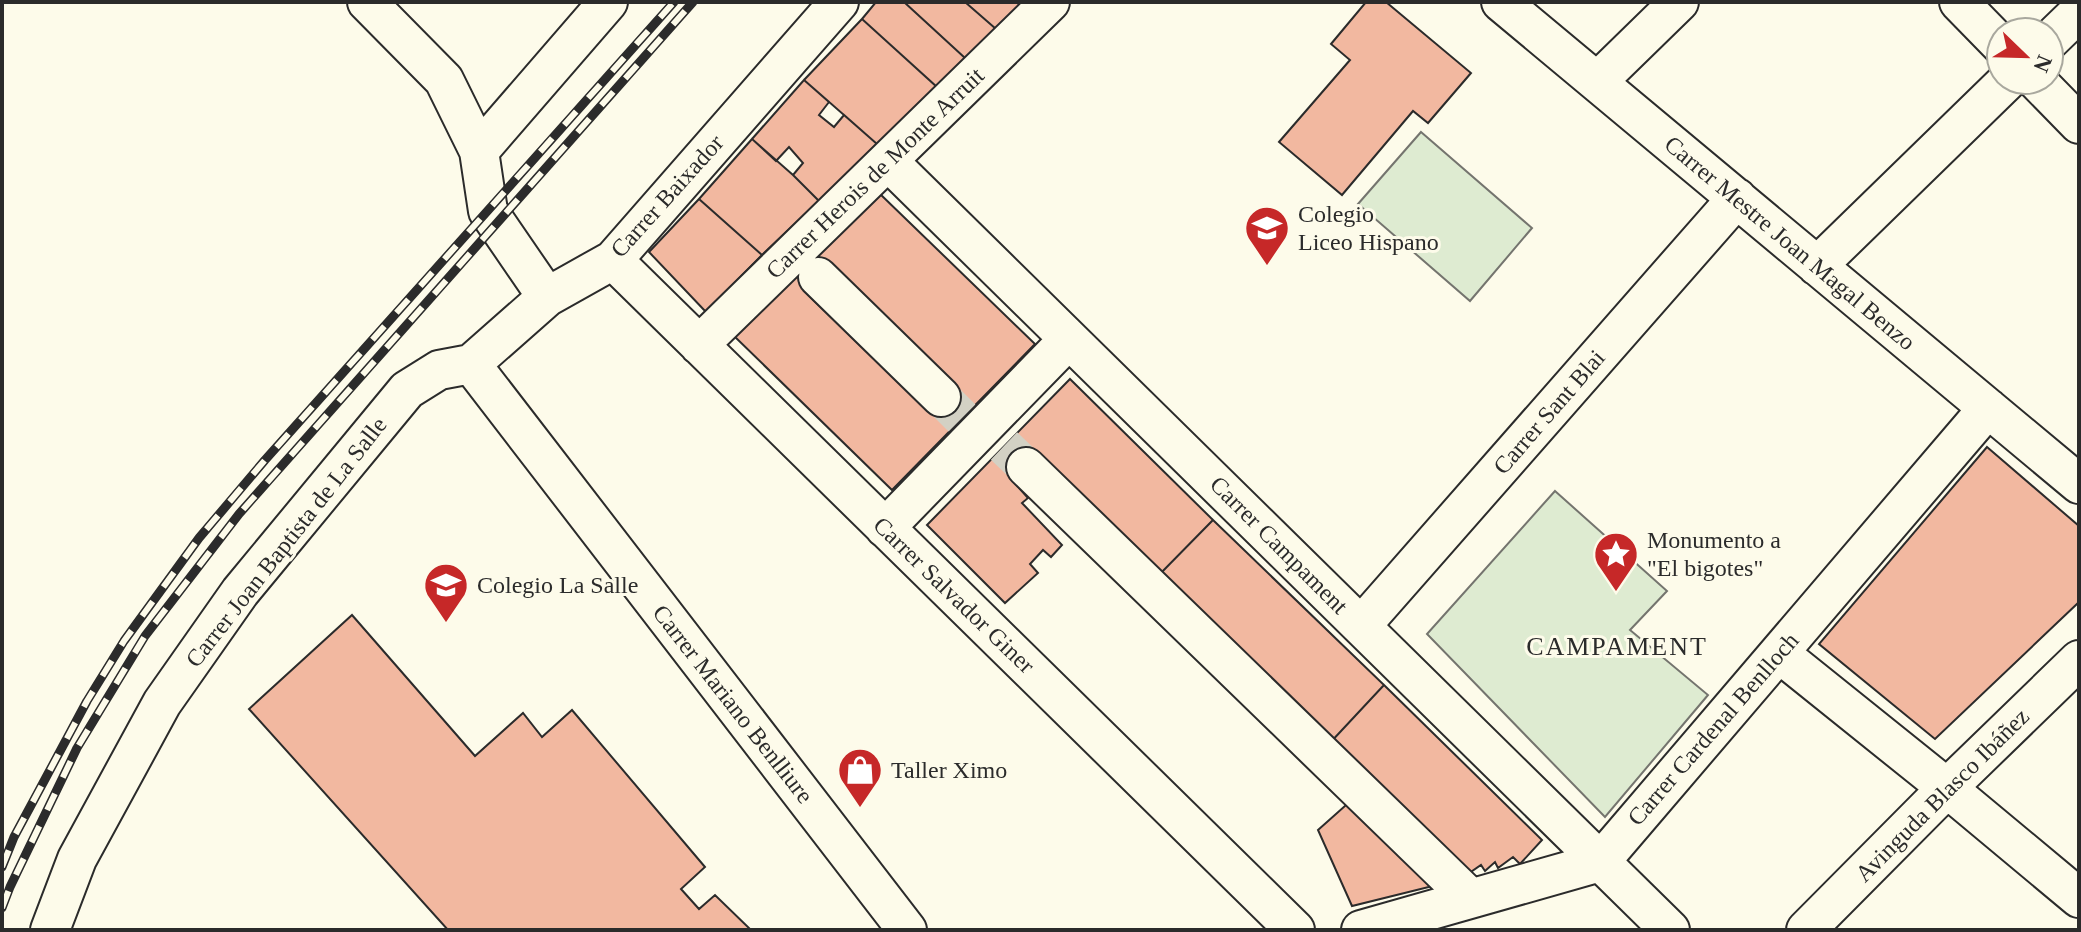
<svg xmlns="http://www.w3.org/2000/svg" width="2081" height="932" viewBox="0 0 2081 932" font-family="'Times New Roman',serif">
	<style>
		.green { fill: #deebd1; stroke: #74746e; stroke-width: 2 }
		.building { fill: #f2b8a0; stroke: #2b2b2b; stroke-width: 2; fill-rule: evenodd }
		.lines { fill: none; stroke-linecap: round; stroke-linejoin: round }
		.minor-tunnel { stroke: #d3d1c4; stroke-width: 38; stroke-dasharray: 38 19; stroke-linecap: butt }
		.minor-casing { stroke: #2b2b2b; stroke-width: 42 }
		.minor { stroke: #fdfbea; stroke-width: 38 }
		.rail-casing { stroke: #2b2b2b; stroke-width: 9 }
		.rail { stroke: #fdfbea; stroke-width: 6; stroke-dasharray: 18; stroke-linecap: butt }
		.labels { text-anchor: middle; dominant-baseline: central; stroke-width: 6; stroke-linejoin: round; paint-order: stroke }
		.street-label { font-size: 24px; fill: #2b2b2b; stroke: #fdfbea }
		.poi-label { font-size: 24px; fill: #2b2b2b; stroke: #fdfbea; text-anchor: start }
		.neighbourhood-label { font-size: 26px; letter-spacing: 2px; fill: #2b2b2b; stroke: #fdfbea }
	</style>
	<rect width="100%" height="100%" fill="#fdfbea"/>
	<!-- green -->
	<path class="green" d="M1421 132 1532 228 1470 301 1358 204Z
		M1555 491 1667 591 1630 630 1708 695 1605 817 1427 634Z"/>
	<!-- building -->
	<path class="building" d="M876 2H904L965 58 937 87 862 19Z
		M904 2H965L996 29 965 58Z
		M965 2H1024L996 29Z
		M1366 2H1386L1471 73 1428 123 1413 111 1342 195 1279 142 1350 60 1331 44Z
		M862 19 937 87 877 144 804 80Z
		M804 80 829 102 819 115 834 127 844 115 877 144 819 201 793 175 803 163 789 147 776 161 752 139Z
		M752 139 793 175 819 201 762 255 699 199Z
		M878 192 1035 344 892 490 733 335ZM821 274 949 390 928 411 804 291Z
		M699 199 762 255 706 312 649 252Z
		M1070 379 1213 520 1155 579 1033 460 1012 480 1028 498 1022 503 1062 545 1051 557 1043 550 1030 564 1038 573 1005 603 927 525Z
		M1987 447 2079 526V602L1935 739 1819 644Z
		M1213 520 1384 685 1328 745 1155 579Z
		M352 615 475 756 523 713 542 737 572 710 705 867 681 889 699 909 715 895 751 930H448L249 709Z
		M1384 685 1542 840 1520 864 1513 857 1498 868 1495 862 1485 871 1481 865 1465 876 1328 745Z
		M1355 797 1445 883 1352 906 1318 830Z"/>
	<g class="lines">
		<!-- minor-tunnel -->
		<path class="minor-tunnel" d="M941 397 962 418
			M1004 446 1026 467"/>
		<!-- minor casing -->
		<g class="minor-casing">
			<path id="minor" d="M367 2 444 80 479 151
				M1501 2 2079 484
				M1959 2 2001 45
				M2049 41 2079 12
				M2036 80 2079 124
				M1597 82 1679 2
				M888 161 1670 930
				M613 260 1295 930
				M1817 266 2008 80
				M818 277 941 397
				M547 297 488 211 479 151 608 2
				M699 345 1050 2
				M471 364 907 930
				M471 364 547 297 613 260 839 2
				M1026 467 1470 898
				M885 528 1069 339
				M1361 626 1737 198
				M1779 653 1947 788 2079 898
				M50 930 77 859 162 703 240 592 407 390 439 370 471 364
				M1361 930 1600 862 1988 408
				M1806 930 1947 788 2079 660"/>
		</g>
		<!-- minor -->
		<use href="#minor" class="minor"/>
		<!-- rail casing -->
		<g class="rail-casing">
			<path id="rail" d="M2 867 14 837 87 701 124 641 199 538 265 460 674 2
				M2 908 10 887 77 748 145 636 239 514 693 2"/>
		</g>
		<!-- rail -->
		<use href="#rail" class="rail"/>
	</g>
	<!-- icons -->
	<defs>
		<g id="school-pin" transform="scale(2.3)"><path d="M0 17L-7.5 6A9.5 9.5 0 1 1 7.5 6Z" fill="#c62828" stroke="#fdfbea"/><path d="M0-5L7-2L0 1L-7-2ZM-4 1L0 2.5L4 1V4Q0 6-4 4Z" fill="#fff"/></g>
		<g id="sight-pin" transform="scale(2.3)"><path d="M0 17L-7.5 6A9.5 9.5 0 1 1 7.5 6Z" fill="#c62828" stroke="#fdfbea"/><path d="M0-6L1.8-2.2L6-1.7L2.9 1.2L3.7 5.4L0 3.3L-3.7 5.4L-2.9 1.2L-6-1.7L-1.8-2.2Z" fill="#fff"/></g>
		<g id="shop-pin" transform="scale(2.3)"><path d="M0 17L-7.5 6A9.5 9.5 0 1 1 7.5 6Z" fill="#c62828" stroke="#fdfbea"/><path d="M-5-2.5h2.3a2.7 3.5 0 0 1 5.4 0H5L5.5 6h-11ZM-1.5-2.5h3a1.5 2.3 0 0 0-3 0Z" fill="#fff"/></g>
	</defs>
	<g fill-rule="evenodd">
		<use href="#school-pin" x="1267" y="228"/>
		<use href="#sight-pin" x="1616" y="554"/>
		<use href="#school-pin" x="446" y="585"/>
		<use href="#shop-pin" x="860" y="770"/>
	</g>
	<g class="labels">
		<!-- street labels -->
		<g class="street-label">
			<text transform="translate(875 173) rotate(-44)">Carrer Herois de Monte Arruit</text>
			<text transform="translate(667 196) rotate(-48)">Carrer Baixador</text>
			<text transform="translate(1790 243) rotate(40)">Carrer Mestre Joan Magal Benzo</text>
			<text transform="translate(1549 412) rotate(-49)">Carrer Sant Blai</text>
			<text transform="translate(286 542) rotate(-52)">Carrer Joan Baptista de La Salle</text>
			<text transform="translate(1279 545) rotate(45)">Carrer Campament</text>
			<text transform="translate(954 595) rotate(44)">Carrer Salvador Giner</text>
			<text transform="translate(733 704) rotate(52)">Carrer Mariano Benlliure</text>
			<text transform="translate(1713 729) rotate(-49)">Carrer Cardenal Benlloch</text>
			<text transform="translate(1942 795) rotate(-45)">Avinguda Blasco Ibáñez</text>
		</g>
		<!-- poi labels -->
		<g class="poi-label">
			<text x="1298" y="214">Colegio<tspan x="1298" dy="28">Liceo Hispano</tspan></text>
			<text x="1647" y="540">Monumento a<tspan x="1647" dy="28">"El bigotes"</tspan></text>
			<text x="477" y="585">Colegio La Salle</text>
			<text x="891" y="770">Taller Ximo</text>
		</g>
		<!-- neighbourhood labels -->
		<g class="neighbourhood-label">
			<text x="1617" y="646">CAMPAMENT</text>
		</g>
	</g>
	<!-- border -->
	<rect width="2081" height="932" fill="none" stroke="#2b2b2b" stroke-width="8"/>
	<!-- north arrow -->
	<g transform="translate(2025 56) rotate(113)"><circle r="38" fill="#fdfbea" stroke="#a9a89e" stroke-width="2"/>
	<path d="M0-6L14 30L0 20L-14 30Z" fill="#c62828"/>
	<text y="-12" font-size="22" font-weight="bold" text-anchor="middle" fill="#2b2b2b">N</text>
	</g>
</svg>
